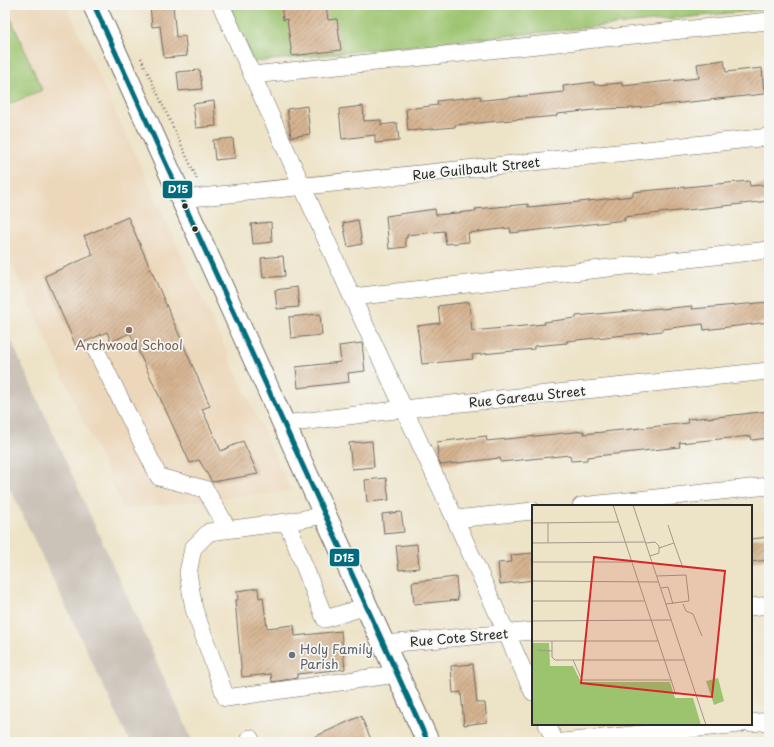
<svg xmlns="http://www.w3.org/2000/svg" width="774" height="747" viewBox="0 0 774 747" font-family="'Playpen Sans',sans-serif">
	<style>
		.built { fill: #ecd7ba }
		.railway { fill: #cbc2b8 }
		.green { fill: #9cc46f; stroke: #64784d }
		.building { fill: url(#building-hatch) }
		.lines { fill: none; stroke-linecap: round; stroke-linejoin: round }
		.minor-casing { stroke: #6f6b62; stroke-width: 18 }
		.major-casing { stroke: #6f6b62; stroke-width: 24 }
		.path { stroke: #6f6b62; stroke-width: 2.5; stroke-dasharray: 1 3; stroke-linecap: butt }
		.minor { stroke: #fff; stroke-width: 17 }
		.major { stroke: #fff; stroke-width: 22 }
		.bus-1-casing { stroke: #f6f6f2; stroke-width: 8 }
		.bus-1 { stroke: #026c7e; stroke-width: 5 }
		.bus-dot { fill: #2b2b2b; stroke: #f6f6f2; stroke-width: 1.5 }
		.education-dot { fill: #8d6e63; stroke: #f6f6f2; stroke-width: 1.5 }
		.worship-dot { fill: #6b7280; stroke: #f6f6f2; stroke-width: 1.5 }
		.labels { text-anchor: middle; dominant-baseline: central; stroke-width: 3.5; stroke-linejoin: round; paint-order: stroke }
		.street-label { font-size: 13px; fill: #2b2b2b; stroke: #f6f6f2 }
		.education-label { font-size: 13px; fill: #785e54; stroke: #f6f6f2 }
		.worship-label { font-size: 13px; fill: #5b616d; stroke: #f6f6f2; text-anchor: start }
		.inset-road { fill: none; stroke: #9f9989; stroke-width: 1 }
		.view { fill: #d62828; fill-opacity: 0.15; stroke: #d62828; stroke-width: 2 }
		.inset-edge { fill: none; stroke: #2b2b2b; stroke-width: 2 }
		.line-badge { stroke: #f6f6f2; stroke-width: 1.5 }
		.badge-label { font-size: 11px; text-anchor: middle; font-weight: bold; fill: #fff }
	</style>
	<defs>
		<pattern id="building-hatch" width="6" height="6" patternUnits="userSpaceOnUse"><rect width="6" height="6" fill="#d6b491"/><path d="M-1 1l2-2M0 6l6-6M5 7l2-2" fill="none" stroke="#ae9377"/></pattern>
	</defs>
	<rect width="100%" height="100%" fill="#f6f6f2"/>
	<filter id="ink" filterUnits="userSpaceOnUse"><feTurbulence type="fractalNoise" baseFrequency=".025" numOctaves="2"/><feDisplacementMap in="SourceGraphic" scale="8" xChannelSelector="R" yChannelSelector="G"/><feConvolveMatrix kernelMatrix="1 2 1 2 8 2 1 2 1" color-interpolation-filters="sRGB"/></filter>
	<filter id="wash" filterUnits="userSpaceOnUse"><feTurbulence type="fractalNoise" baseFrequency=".012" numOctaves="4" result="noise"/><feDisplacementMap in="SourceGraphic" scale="16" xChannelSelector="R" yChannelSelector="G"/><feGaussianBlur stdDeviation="0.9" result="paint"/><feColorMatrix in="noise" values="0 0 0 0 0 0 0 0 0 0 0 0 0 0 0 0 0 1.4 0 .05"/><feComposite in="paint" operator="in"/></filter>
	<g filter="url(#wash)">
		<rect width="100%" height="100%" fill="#ede3c7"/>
		<!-- built -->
		<path class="built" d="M5 5H66L291 491 124 509 5 249Z"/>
		<!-- railway -->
		<path class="railway" d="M5 327 193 742H130L5 478Z"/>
		<!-- green -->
		<path class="green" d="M5 5 42 90 5 106Z
			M229 5H769V9L253 62Z"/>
		<g id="blocks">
			<!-- building -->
			<path class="building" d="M150 5H173L176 37 185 36 187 56 164 58 160 26 152 27Z
				M281 5H326L328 20 337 19 341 50 292 56 287 19 283 20Z
				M724 60 726 72 762 68 764 94 635 108 603 109 557 114V116L455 125V127L408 131 406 109 438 105 437 101 480 96 481 100H485L564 92 563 86 594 82V85L622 83V86L699 78 697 64Z
				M200 70 202 89 179 91 177 72Z
				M214 101 216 126 196 128 193 104Z
				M307 106 310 134 291 137 287 109Z
				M363 106 364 121 381 120V125L397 123 399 141 375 143V135L342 139 339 109Z
				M233 138 235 158 215 160 213 140Z
				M749 181 750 186 769 184V201L624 217 625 220 530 231 511 233 510 228 468 233 469 242 446 244 444 231 407 235V238H405L406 247 389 249 386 216 435 209 436 215 476 211 475 209 528 204V207L570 203 633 196V192Z
				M128 217 210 406 202 409 221 451 243 441 258 474 212 482 199 460 190 463 130 333 111 342 107 332 76 346 45 276 93 255 84 236Z
				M358 220 362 244 348 247 343 223Z
				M271 222 272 242 253 244 251 224Z
				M283 256 285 276 263 278 261 258Z
				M297 287 299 307 277 309 275 290Z
				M469 302 472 331 545 324 544 322 576 318V316L661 308V309L692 306V309L769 302V322L704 330 703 324 663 329V331L567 341V343L534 346V349L472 355 473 359 422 364 417 326 440 323 438 306Z
				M320 314 322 335 291 338 289 317Z
				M362 343 365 371 348 373 349 382 298 388 296 367 341 362 339 346Z
				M769 411V438L752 440 751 436 679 443 680 447 587 457V460L571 461 570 455 501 462 500 458 441 465 438 460 437 442 486 436 487 441 584 431V434L688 423 687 419 708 417V418Z
				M372 441 374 467 352 469 349 443Z
				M386 478 389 500 367 502 365 480Z
				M401 512 404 532 384 534 382 514Z
				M769 537V560L751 562V539Z
				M417 544 419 568 399 570 396 546Z
				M533 553V580L500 584 498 563 512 562 511 555Z
				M456 577 458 600 414 604 412 582Z
				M258 588 259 598 263 597 267 628 294 625 295 636 341 631 345 669 297 674V678L272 682 271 674 242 677 235 600H238L237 591Z
				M473 664 477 703H485L487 722 464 725 461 692 453 693 451 666Z
				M361 716 372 742H303Z"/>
		</g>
	</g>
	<g filter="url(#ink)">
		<use href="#blocks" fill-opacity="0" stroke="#6f6b62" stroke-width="1"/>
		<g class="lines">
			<!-- minor casing -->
			<g class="minor-casing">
				<path id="minor" d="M221 5 352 297 455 519 533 692
					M252 75 769 21
					M182 199 769 137
					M352 297 769 250
					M96 350 159 477 205 489 228 529
					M285 424 403 409 769 371
					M581 506 769 486
					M325 515 287 522 209 532 193 548 188 573 194 609 226 698 397 674
					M455 519 533 511
					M287 522 325 619 367 606
					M751 607 769 605
					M384 644 533 631
					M751 723 769 721
					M547 724 555 742
					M250 738 252 742
					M563 742 740 724"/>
			</g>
			<!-- major casing -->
			<g class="major-casing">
				<path id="major" d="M94 5 428 742"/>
			</g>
			<!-- path -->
			<path class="path" d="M141 58 198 181"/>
			<!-- minor -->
			<use href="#minor" class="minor"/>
			<!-- major -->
			<use href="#major" class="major"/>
			<!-- bus-1 casing -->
			<g class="bus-1-casing">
				<path id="bus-1" d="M94 5 428 742"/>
			</g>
			<!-- bus-1 -->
			<use href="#bus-1" class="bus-1"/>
		</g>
	</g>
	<!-- markers -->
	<g class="bus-dot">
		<circle cx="185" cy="206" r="3.5"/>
		<circle cx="195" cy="229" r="3.5"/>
	</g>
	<circle class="education-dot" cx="129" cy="330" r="4"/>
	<circle class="worship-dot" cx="292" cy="655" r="4"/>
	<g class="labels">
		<!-- street labels -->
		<g class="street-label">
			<text transform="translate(476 168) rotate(-6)">Rue Guilbault Street</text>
			<text transform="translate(527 396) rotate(-6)">Rue Gareau Street</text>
			<text transform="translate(459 637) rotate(-5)">Rue Cote Street</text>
		</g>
		<!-- education labels -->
		<g class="education-label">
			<text x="129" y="344">Archwood School</text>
		</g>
		<!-- worship labels -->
		<g class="worship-label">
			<text x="300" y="648">Holy Family<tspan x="300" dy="15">Parish</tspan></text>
		</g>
	</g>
	<!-- overview -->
	<g transform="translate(532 505)">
		<rect width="220" height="220" fill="#ede3c7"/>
		<path d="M0 138H17L18 161H41L49 177H138L143 193H161L169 220H0ZM186 173 192 196 182 200 174 176Z" fill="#9cc46f"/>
		<path class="inset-road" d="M81 0 144 190M101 0 174 220M0 18 86 17M16 18V37M0 38 113 37M114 38 123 37 127 41V48L118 51M142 38 151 63M127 43 142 38 136 20M0 57H99M125 71 154 70 157 96 134 99M0 76 126 77M129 83 136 82 141 99M0 96H112M151 99 154 106 161 109 170 131M0 116 139 115M0 136H20V152L23 155H153M20 136H126M5 145 20 146M41 155 50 175H139"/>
		<path class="view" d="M62 52 193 66 180 192 49 178Z"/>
		<rect width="220" height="220" class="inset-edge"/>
	</g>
	<g class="line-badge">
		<rect x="162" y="180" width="31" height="19" rx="4" fill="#026c7e"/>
		<rect x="329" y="548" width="31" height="19" rx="4" fill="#026c7e"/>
	</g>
	<g class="badge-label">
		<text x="178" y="193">D15</text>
		<text x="344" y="562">D15</text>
	</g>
	<!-- margin -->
	<rect width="774" height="747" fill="none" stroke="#f6f6f2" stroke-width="20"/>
</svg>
